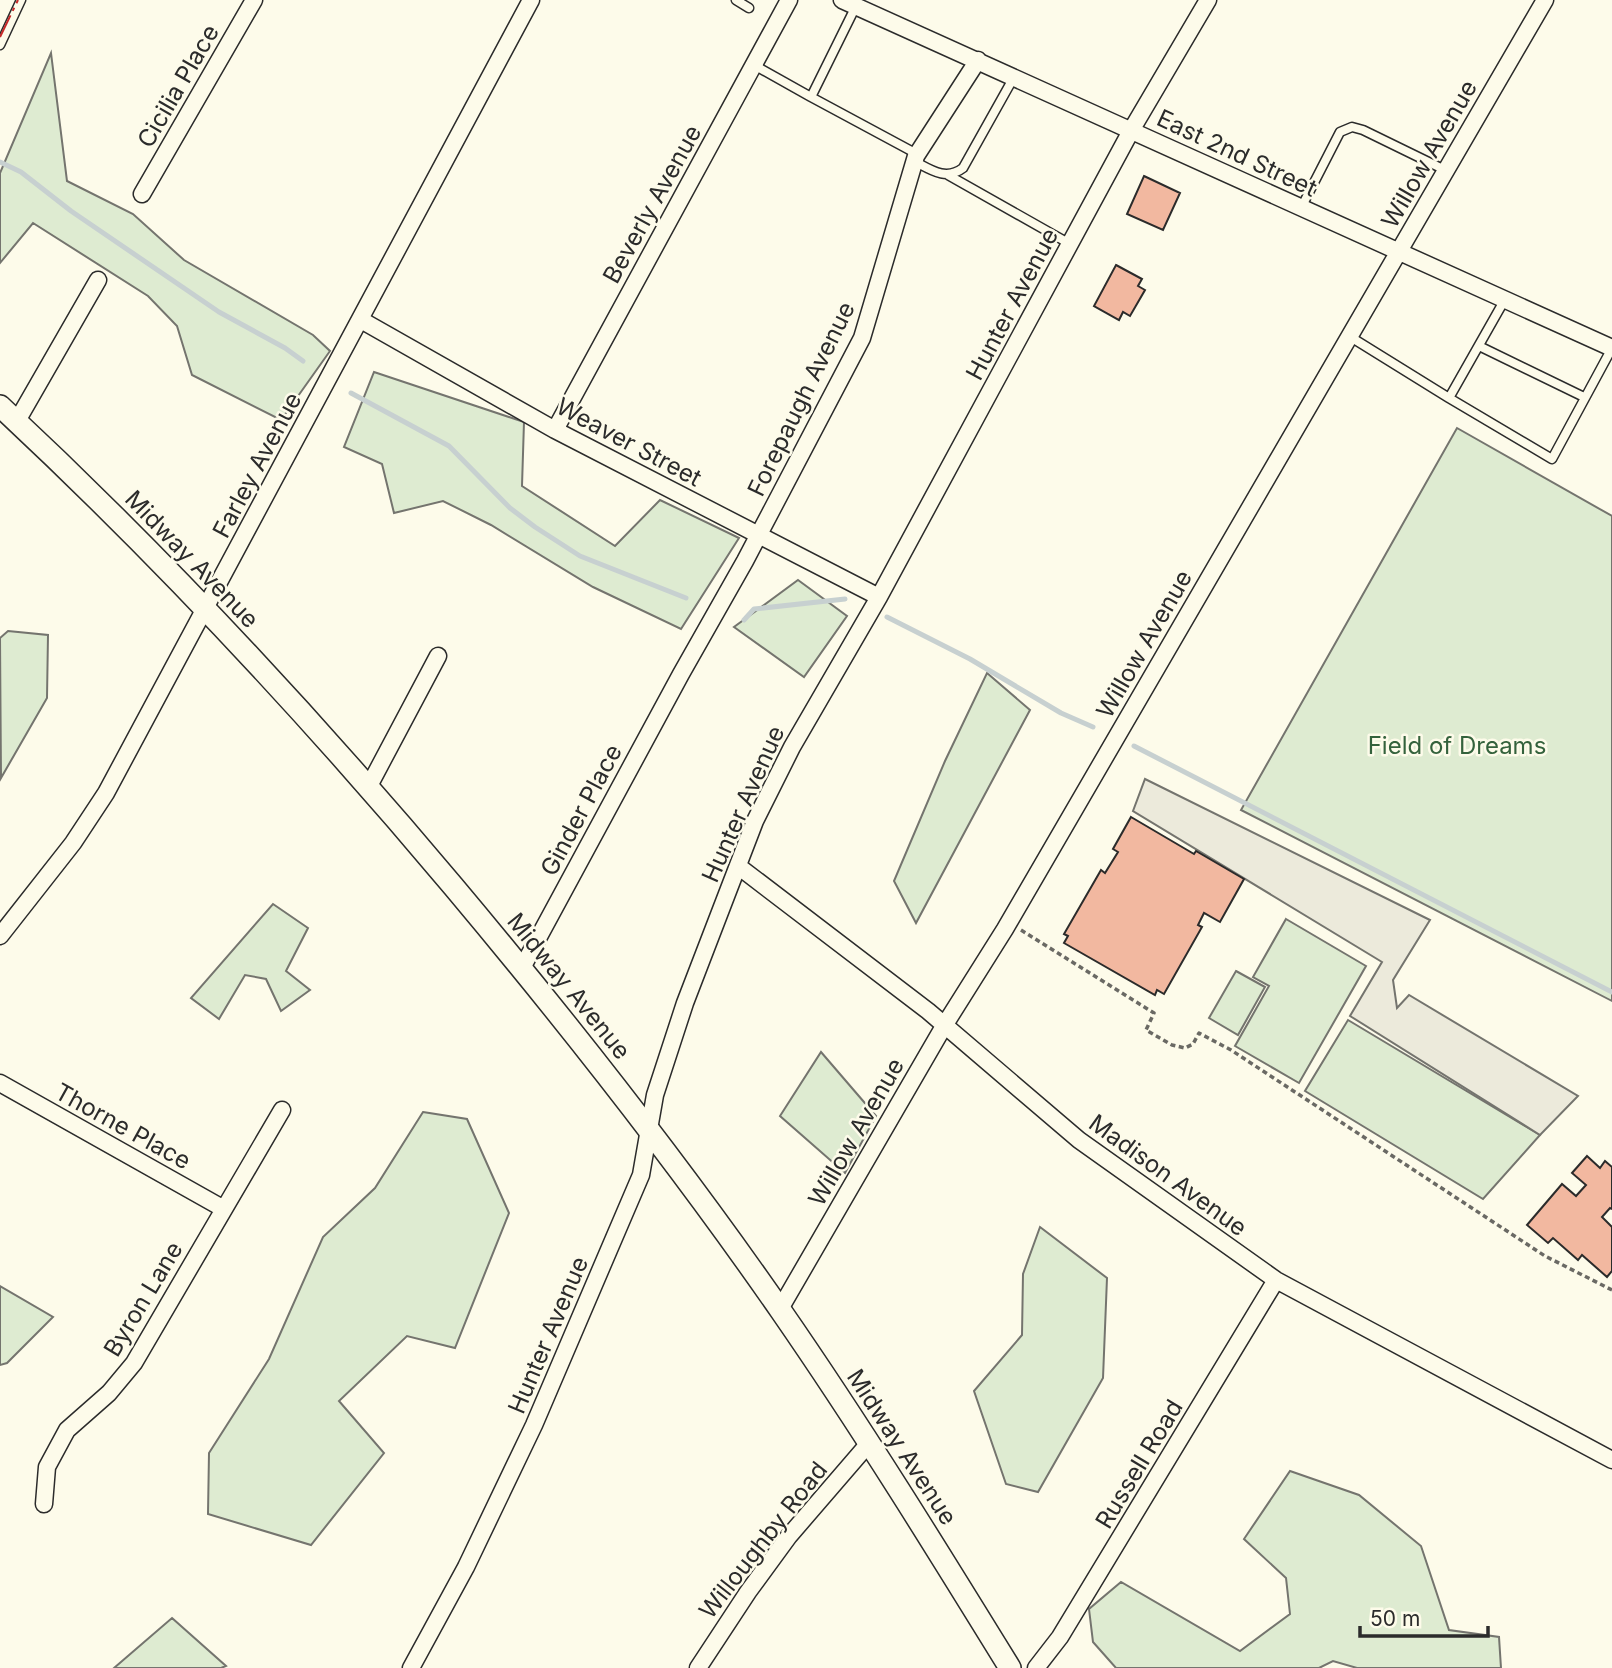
<svg xmlns="http://www.w3.org/2000/svg" width="1612" height="1668" viewBox="0 0 1612 1668" font-family="Inter,sans-serif">
	<style>
		.green { fill: #deebd1; stroke: #74746e; stroke-width: 2 }
		.parking { fill: #eceadb; stroke: #74746e; stroke-width: 2 }
		.lines { fill: none; stroke-linecap: round; stroke-linejoin: round }
		.stream { stroke: #c7d0d0; stroke-width: 5 }
		.building { fill: #f2b8a0; stroke: #2b2b2b; stroke-width: 2 }
		.lane-casing { stroke: #2b2b2b; stroke-width: 11 }
		.street-casing { stroke: #2b2b2b; stroke-width: 19 }
		.secondary-casing { stroke: #2b2b2b; stroke-width: 24 }
		.path { stroke: #6a6964; stroke-width: 3.5; stroke-dasharray: 5 3.5; stroke-linecap: butt }
		.lane { stroke: #fdfbea; stroke-width: 8 }
		.street { stroke: #fdfbea; stroke-width: 16 }
		.secondary { stroke: #fdfbea; stroke-width: 21 }
		.power { stroke: #c62828; stroke-width: 2; stroke-dasharray: 24 5 3.5 5; stroke-linecap: butt }
		.labels { text-anchor: middle; dominant-baseline: central; stroke-width: 5; stroke-linejoin: round; paint-order: stroke }
		.street-label { font-size: 24px; fill: #2b2b2b; stroke: #fdfbea }
		.park-label { font-size: 24px; fill: #34623c; stroke: #fdfbea }
	</style>
	<rect width="100%" height="100%" fill="#fdfbea"/>
	<!-- green -->
	<path class="green" d="M51 53 67 181 133 214 184 260 313 335 330 351 281 420 192 375 177 326 148 296 33 223 0 263V173Z
		M374 372 524 422 522 486 615 546 660 500 739 538 681 629 593 587 491 525 443 501 394 513 382 464 344 447Z
		M1457 428 1612 516V1001L1241 810Z
		M798 580 847 616 804 677 734 627Z
		M8 631 48 635 47 698 1 778 0 638Z
		M987 673 1030 710 916 923 894 881 945 761Z
		M273 904 308 928 286 971 310 990 281 1011 266 979 245 975 219 1019 191 998Z
		M1286 919 1366 966 1299 1083 1235 1046 1269 986 1253 977Z
		M1236 971 1265 987 1238 1035 1209 1018Z
		M1348 1020 1540 1135 1483 1199 1305 1091Z
		M821 1052 876 1116 845 1173 780 1116Z
		M423 1112 467 1119 509 1213 455 1348 407 1336 339 1401 384 1453 311 1545 208 1514 209 1453 269 1359 323 1237 375 1188Z
		M1040 1227 1107 1278 1103 1378 1038 1492 1006 1484 974 1391 1022 1335 1023 1274Z
		M0 1286 53 1317 7 1363 0 1365Z
		M1290 1471 1359 1495 1421 1546 1449 1630 1499 1637 1501 1668H1357L1333 1661 1319 1668H1116L1093 1642 1089 1609 1121 1582 1240 1651 1290 1614 1286 1578 1244 1539Z
		M172 1618 226 1666 221 1668H114Z"/>
	<!-- parking -->
	<path class="parking" d="M1145 779 1430 920 1393 980 1397 1008 1409 995 1578 1096 1540 1135 1350 1016 1382 962 1133 811Z"/>
	<g class="lines">
		<!-- stream -->
		<path class="stream" d="M0 162 21 172 71 211 219 312 285 348 303 361
			M351 393 449 446 510 508 535 527 580 556 686 598
			M887 617 970 659 1061 713 1093 727
			M744 620 754 609 845 599
			M1134 746 1612 992"/>
	</g>
	<!-- building -->
	<path class="building" d="M1144 176 1180 193 1163 230 1127 214Z
		M1116 265 1142 279 1138 286 1145 290 1130 316 1123 312 1119 320 1094 306Z
		M1131 817 1194 854 1196 851 1244 879 1220 922 1204 913 1198 925 1202 927 1164 994 1157 990 1155 995 1064 943 1068 936 1064 934 1101 870 1105 873 1118 852 1113 849Z
		M1587 1156 1600 1168 1605 1161 1612 1167V1209L1610 1208 1602 1217 1612 1227V1271L1607 1277 1582 1255 1578 1260 1553 1238 1548 1243 1527 1225 1562 1184 1576 1196 1586 1185 1572 1173Z"/>
	<g class="lines">
		<!-- lane casing -->
		<g class="lane-casing">
			<path id="lane" d="M736 0 749 8
				M856 6 811 97 917 154
				M0 45 21 0
				M754 65 811 97
				M914 161C931 170 946 181 963 168L1014 77
				M948 175 1070 244
				M1301 208 1340 132 1352 127 1363 130 1445 170
				M1349 336 1449 398 1504 301
				M1479 346 1584 397
				M1449 398 1552 459 1612 348"/>
		</g>
		<!-- street casing -->
		<g class="street-casing">
			<path id="street" d="M842 0 1612 348
				M142 194 254 0
				M361 320 555 430 879 597
				M17 421 98 280
				M555 430 789 0
				M369 786 438 656
				M738 866 928 1011 1079 1140 1276 1280 1612 1460
				M0 936 73 843 106 793 531 0
				M522 968 681 674 745 561 862 338 916 156 978 60
				M0 1083 224 1209
				M780 1309 944 1026 1005 929 1545 0
				M44 1504 47 1467 67 1430 109 1393 134 1363 282 1110
				M411 1668 466 1567 534 1425 641 1175 655 1095 685 1003 755 821 792 747 879 597 1132 129 1208 0
				M698 1668 748 1592 789 1536 870 1442
				M1036 1668 1060 1637 1276 1280"/>
		</g>
		<!-- secondary casing -->
		<g class="secondary-casing">
			<path id="secondary" d="M0 406C161 556 311 717 453 886 568 1023 679 1164 781 1311 862 1428 936 1548 1010 1668"/>
		</g>
		<!-- path -->
		<path class="path" d="M1021 930 1154 1013 1146 1030 1172 1045 1185 1048 1193 1044 1199 1033 1231 1050 1545 1256 1612 1290"/>
		<!-- lane -->
		<use href="#lane" class="lane"/>
		<!-- street -->
		<use href="#street" class="street"/>
		<!-- secondary -->
		<use href="#secondary" class="secondary"/>
		<!-- power -->
		<path class="power" d="M0 37 18 0"/>
	</g>
	<g class="labels">
		<!-- street labels -->
		<g class="street-label">
			<text transform="translate(178 86) rotate(-60)">Cicilia Place</text>
			<text transform="translate(1237 153) rotate(25)">East 2nd Street</text>
			<text transform="translate(1429 154) rotate(-60)">Willow Avenue</text>
			<text transform="translate(652 204) rotate(-61)">Beverly Avenue</text>
			<text transform="translate(1012 304) rotate(-62)">Hunter Avenue</text>
			<text transform="translate(801 399) rotate(-64)">Forepaugh Avenue</text>
			<text transform="translate(629 442) rotate(28)">Weaver Street</text>
			<text transform="translate(257 465) rotate(-62)">Farley Avenue</text>
			<text transform="translate(192 559) rotate(46)">Midway Avenue</text>
			<text transform="translate(1144 644) rotate(-60)">Willow Avenue</text>
			<text transform="translate(743 804) rotate(-66)">Hunter Avenue</text>
			<text transform="translate(581 810) rotate(-62)">Ginder Place</text>
			<text transform="translate(569 986) rotate(51)">Midway Avenue</text>
			<text transform="translate(123 1126) rotate(29)">Thorne Place</text>
			<text transform="translate(856 1132) rotate(-60)">Willow Avenue</text>
			<text transform="translate(1168 1175) rotate(36)">Madison Avenue</text>
			<text transform="translate(143 1299) rotate(-59)">Byron Lane</text>
			<text transform="translate(548 1335) rotate(-67)">Hunter Avenue</text>
			<text transform="translate(902 1447) rotate(57)">Midway Avenue</text>
			<text transform="translate(1139 1464) rotate(-59)">Russell Road</text>
			<text transform="translate(763 1540) rotate(-52)">Willoughby Road</text>
		</g>
		<!-- park labels -->
		<g class="park-label">
			<text x="1457" y="745">Field of Dreams</text>
		</g>
	</g>
	<!-- scale -->
	<path d="M1360 1626v10h128v-10" fill="none" stroke="#2b2b2b" stroke-width="3.5"/>
	<text x="1370" y="1626" font-size="21" fill="#2b2b2b" stroke="#fdfbea" stroke-width="5" paint-order="stroke">50 m</text>
</svg>
